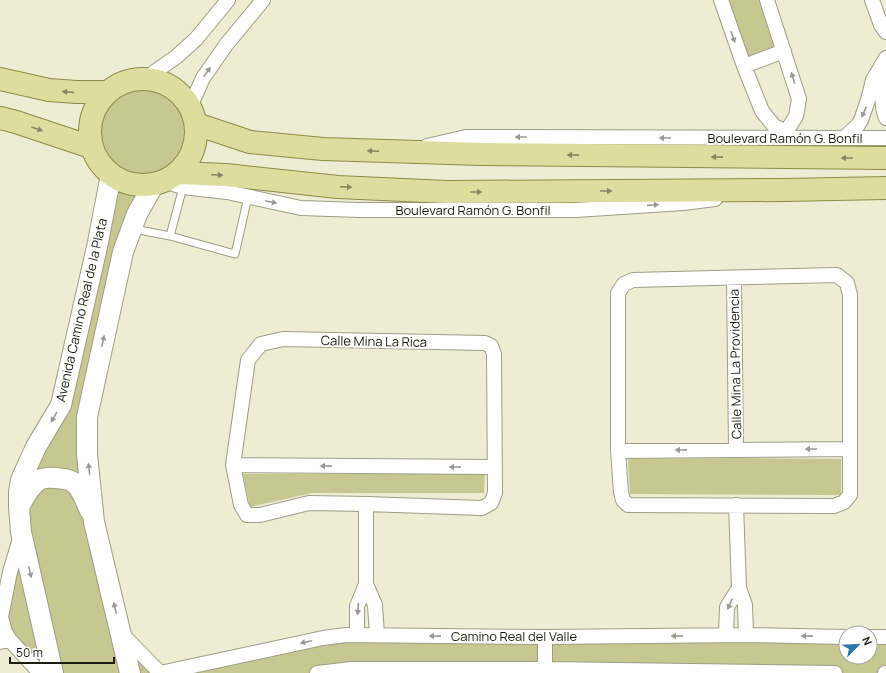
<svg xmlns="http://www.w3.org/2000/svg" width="886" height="673" viewBox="0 0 886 673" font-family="Manrope,sans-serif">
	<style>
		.green { fill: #c6c791 }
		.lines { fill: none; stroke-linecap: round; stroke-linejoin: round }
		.lane-casing { stroke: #9d9e85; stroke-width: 9 }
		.street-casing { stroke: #9d9e85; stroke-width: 16 }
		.secondary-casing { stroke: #9d9e85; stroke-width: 22 }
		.primary-casing { stroke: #8b8b46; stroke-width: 24 }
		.lane { stroke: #fff; stroke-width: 7 }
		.street { stroke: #fff; stroke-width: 14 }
		.secondary { stroke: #fff; stroke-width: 20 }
		.primary { stroke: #dddda0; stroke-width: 22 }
		.oneway { fill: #999995 }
		.oneway2 { fill: #878761 }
		.labels { text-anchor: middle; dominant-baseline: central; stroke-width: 4; stroke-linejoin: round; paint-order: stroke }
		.street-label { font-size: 13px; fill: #1d1d14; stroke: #fff }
	</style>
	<rect width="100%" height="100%" fill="#ecedd2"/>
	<!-- green -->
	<path class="green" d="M729 0H759L777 51 750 60Z
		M146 78 164 82 179 92 190 107 196 124V142L189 159 185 166 164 181 137 214 87 417 121 633 160 673 323 638 846 637V657H870V637H886V673H54L22 507 61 405 111 175C103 166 95 158 91 147 83 118 101 90 128 80 133 78 140 78 146 78Z
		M740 458 841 459V495L630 494 628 459Z
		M243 474H485L484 493H312L250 507Z
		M22 542 53 673 10 640 0 605Z"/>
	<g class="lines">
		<!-- lane casing -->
		<g class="lane-casing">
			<path id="lane" d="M134 229 170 236 235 254 248 197
				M170 236 183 187"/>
		</g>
		<!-- street casing -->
		<g class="street-casing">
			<path id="street" d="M721 0 744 66 762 111 774 126 786 132
				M767 0 799 99 796 116 786 132 787 138
				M872 0 881 25 886 32
				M886 61C884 79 879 101 886 118
				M744 66 784 51
				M146 78 176 57 196 39 228 0
				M190 107 203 78 226 45 263 0
				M844 138 858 125 861 120 868 100 873 80 886 58
				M427 146 466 137 886 138
				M164 181 183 187 227 192 301 208 359 210H576L683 203 715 199
				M837 275 847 283 850 295V495L844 502 834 506 628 505 623 500 621 492 618 451V293L624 284 633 280Z
				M734 278 736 450
				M283 339 485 343 491 346 494 354 495 493 491 503 482 508 366 504 309 503 260 515H247L241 505 233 465 248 360 261 344Z
				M618 451 850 449
				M233 465 494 467
				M736 505 739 588
				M366 584V504
				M121 633 160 673 323 638 346 635 545 637 746 635 846 637
				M357 635V606L366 584 375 605 377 635
				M726 635 727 607 739 588 745 605 746 635
				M870 637H886
				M2 638 10 640 40 673
				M0 642 10 640 5 632 1 617 10 572 21 535
				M545 669V637
				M317 673 352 669H545L835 673
				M885 673H886"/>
		</g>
		<!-- secondary casing -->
		<g class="secondary-casing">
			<path id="secondary" d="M19 507C24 497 30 486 39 480 46 476 66 478 73 482 81 487 86 502 90 511
				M53 673 21 532 19 507V492L21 480 36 447 61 405 97 247 111 175
				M130 673 94 522 87 454V417L123 252 137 214 154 184"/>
		</g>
		<!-- primary casing -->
		<g class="primary-casing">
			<path id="primary" d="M90 132a53 53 0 1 1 106 0a53 53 0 1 1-106 0Z
				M0 79 49 90 76 92H107
				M0 118 16 122 91 147
				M196 124 250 142 323 149 481 154 886 158
				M178 173 226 175 338 187 447 192 783 190 886 188"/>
		</g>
		<!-- lane -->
		<use href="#lane" class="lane"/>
		<!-- street -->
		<use href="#street" class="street"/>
		<!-- secondary -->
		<use href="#secondary" class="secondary"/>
		<!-- primary -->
		<use href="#primary" class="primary"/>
	</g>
	<!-- one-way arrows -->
	<defs><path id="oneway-solid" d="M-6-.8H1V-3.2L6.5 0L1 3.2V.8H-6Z"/></defs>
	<g class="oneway">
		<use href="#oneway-solid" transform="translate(733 37) rotate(71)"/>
		<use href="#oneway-solid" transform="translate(207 72) rotate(-55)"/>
		<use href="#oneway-solid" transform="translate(793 78) rotate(-107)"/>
		<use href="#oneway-solid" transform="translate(864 112) rotate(113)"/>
		<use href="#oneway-solid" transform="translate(521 137) rotate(-180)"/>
		<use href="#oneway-solid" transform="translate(665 138) rotate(-180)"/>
		<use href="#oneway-solid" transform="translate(271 202) rotate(12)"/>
		<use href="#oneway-solid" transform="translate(653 205) rotate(-4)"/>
		<use href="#oneway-solid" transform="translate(103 341) rotate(-78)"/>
		<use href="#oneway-solid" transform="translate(54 417) rotate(120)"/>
		<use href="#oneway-solid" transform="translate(811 449) rotate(180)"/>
		<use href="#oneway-solid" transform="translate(681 450) rotate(179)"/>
		<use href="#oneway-solid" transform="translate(326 466) rotate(-179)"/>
		<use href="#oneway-solid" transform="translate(455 467) rotate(-179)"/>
		<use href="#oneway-solid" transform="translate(89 469) rotate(-97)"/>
		<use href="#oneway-solid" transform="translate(30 572) rotate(77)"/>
		<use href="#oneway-solid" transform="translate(730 604) rotate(114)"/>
		<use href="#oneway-solid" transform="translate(115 608) rotate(-103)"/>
		<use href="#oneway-solid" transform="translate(358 609) rotate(94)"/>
		<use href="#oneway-solid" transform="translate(435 636) rotate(-179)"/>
		<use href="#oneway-solid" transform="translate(677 636) rotate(179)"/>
		<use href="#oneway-solid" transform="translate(807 636) rotate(-179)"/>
		<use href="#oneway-solid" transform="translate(306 642) rotate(168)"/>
	</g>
	<g class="oneway2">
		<use href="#oneway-solid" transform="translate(68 92) rotate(-176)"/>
		<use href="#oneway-solid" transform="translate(37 129) rotate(19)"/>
		<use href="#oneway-solid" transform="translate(373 151) rotate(-178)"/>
		<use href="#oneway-solid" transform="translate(573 155) rotate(-179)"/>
		<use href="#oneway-solid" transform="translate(717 157) rotate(-179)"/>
		<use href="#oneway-solid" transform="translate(847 158) rotate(-180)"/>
		<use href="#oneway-solid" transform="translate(217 175) rotate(2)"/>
		<use href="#oneway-solid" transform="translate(346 187) rotate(3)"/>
		<use href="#oneway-solid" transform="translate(606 191)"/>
		<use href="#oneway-solid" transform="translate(476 192)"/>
	</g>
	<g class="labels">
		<!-- street labels -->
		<g class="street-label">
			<text x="785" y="138">Boulevard Ramón G. Bonfil</text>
			<text x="473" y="210">Boulevard Ramón G. Bonfil</text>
			<text transform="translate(81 310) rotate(-77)">Avenida Camino Real de la Plata</text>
			<text transform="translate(374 341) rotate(1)">Calle Mina La Rica</text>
			<text transform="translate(735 364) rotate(-91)">Calle Mina La Providencia</text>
			<text x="514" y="636">Camino Real del Valle</text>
		</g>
	</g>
	<!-- north arrow -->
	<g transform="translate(858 645) rotate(66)"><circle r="19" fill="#ffffff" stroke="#a5a5a1"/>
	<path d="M0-3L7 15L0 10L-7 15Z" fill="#3076ab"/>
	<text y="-6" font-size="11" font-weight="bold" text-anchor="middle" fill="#1d1d14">N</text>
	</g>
	<!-- scale -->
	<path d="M10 657v6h104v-6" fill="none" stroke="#1d1d14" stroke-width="2"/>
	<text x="16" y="657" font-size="12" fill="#1d1d14" stroke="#ffffff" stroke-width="3" paint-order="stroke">50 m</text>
</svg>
